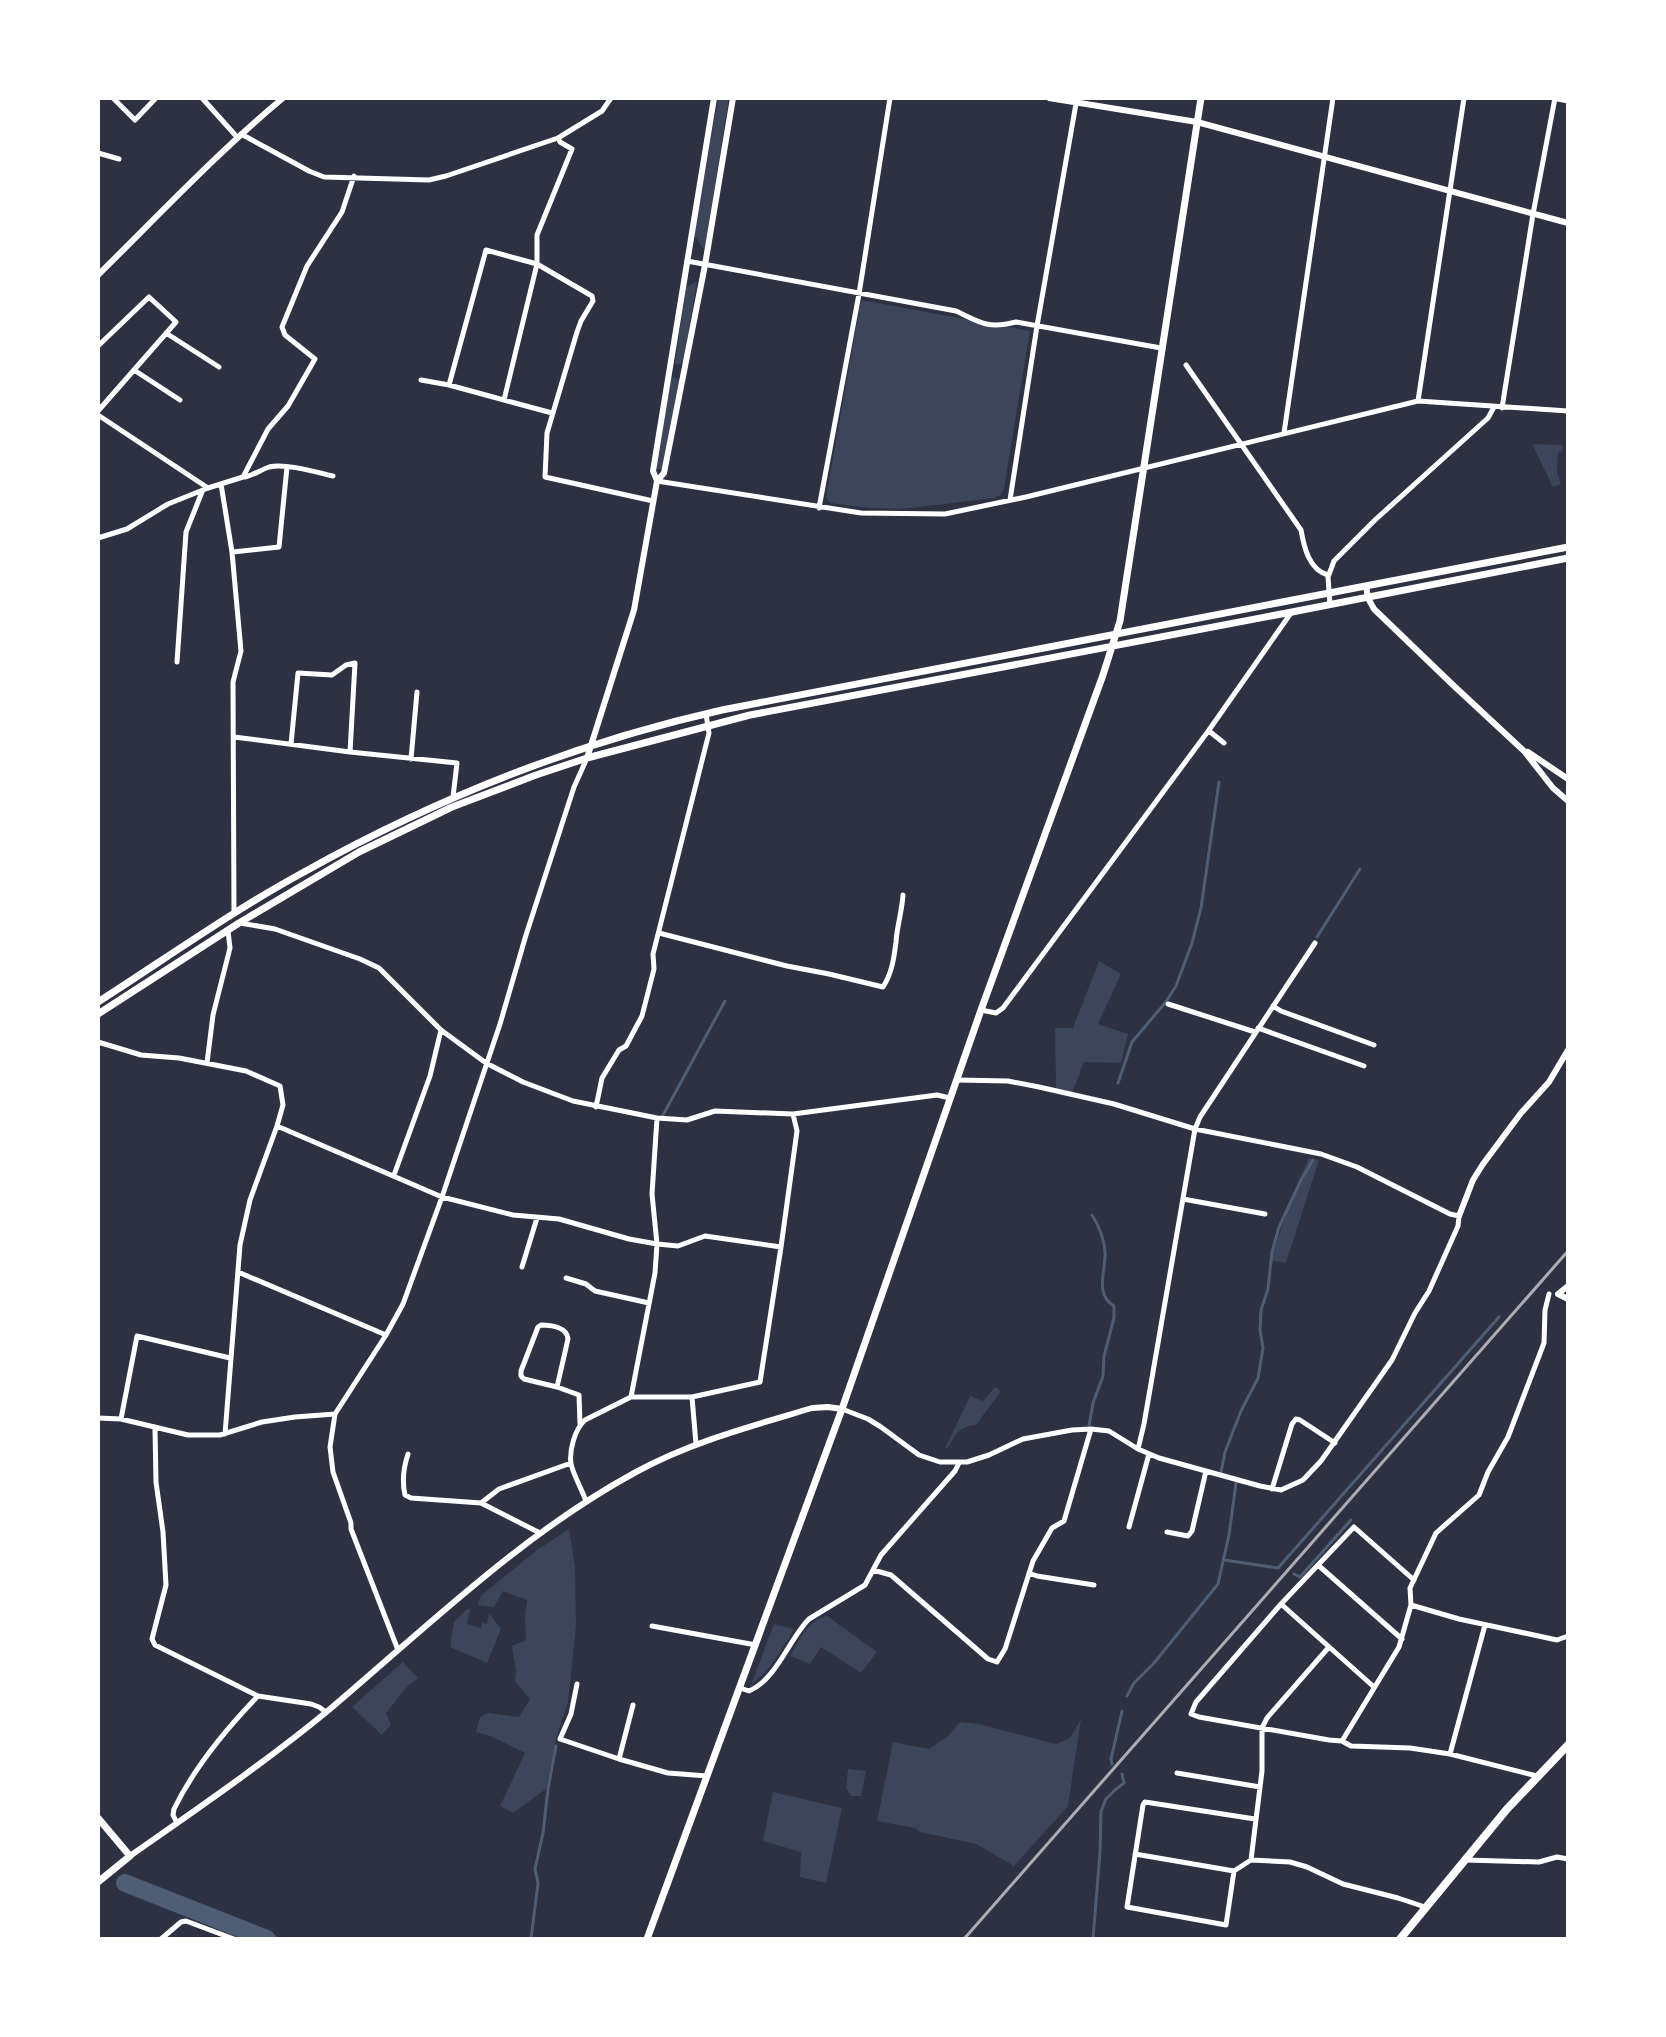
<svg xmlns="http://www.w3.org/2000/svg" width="1666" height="2037" viewBox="0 0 1666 2037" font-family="'Space Grotesk',sans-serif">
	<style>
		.green { fill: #3c4559 }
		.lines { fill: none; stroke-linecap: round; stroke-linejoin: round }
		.stream { stroke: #4f5d75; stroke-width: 3 }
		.river { stroke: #4f5d75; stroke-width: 18 }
		.minor { stroke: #fff; stroke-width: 5 }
		.tertiary { stroke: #fff; stroke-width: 6 }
		.secondary { stroke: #fff; stroke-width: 7 }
		.primary { stroke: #fff; stroke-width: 8 }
		.rail { stroke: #abadb3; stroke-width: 3 }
	</style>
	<rect width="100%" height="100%" fill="#2d3142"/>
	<!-- green -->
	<path class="green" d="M718 98H729L705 248H703L694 235Z
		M697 281 683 362 680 364H676L675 362 686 288Z
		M861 300 1030 331 1004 488 1001 495 994 498 903 509 870 508 830 503 826 497Z
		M674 377 679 380 662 469H655L671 379Z
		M1532 444 1562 445V451L1558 453 1557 472 1561 484 1553 487Z
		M1099 961 1121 974 1098 1024 1128 1034 1121 1063 1084 1062 1072 1093 1056 1088 1055 1028H1073Z
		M1309 1158 1319 1160 1286 1263 1270 1260 1293 1195Z
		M995 1387 1001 1391 976 1425C958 1426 956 1435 947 1449L945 1448 970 1396 983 1401Z
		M569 1529 575 1567 576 1626 568 1702 557 1735 546 1789 513 1813 500 1806 525 1753 493 1737 476 1732 480 1717 488 1713 519 1717 530 1699 515 1681 516 1671 512 1646 526 1640 525 1616 527 1600 503 1591 494 1607 477 1605 482 1595 537 1550Z
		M467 1609H470L467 1624 481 1628 482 1622 487 1624 489 1613 501 1629 487 1663 450 1647 454 1622Z
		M827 1616 877 1652 861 1673 821 1647 810 1664 790 1656C800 1639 807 1621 827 1616Z
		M774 1624 794 1629C781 1651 771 1670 751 1685Z
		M403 1662 418 1678 407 1687 386 1713 391 1725 382 1735 352 1707Z
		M1081 1719 1068 1806 1014 1866 976 1844 920 1832 915 1828 877 1821 893 1742 929 1749 948 1736 960 1722 979 1724 1056 1744 1070 1738Z
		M848 1769 866 1771 861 1796H851L846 1788Z
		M773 1792 842 1808 826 1883 800 1877 801 1852 763 1841Z"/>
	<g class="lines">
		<!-- stream -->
		<path class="stream" d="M1317 937 1360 869
			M1118 1083 1132 1042 1165 1003 1176 986 1192 943 1201 908 1219 782
			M662 1117 725 1001
			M1089 1426 1093 1403 1103 1376 1104 1356 1114 1318V1306C1094 1294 1106 1271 1105 1252 1104 1239 1099 1226 1092 1215
			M1221 1472 1225 1452 1241 1411 1258 1378 1263 1348 1260 1330 1261 1310 1268 1289 1272 1252 1279 1227 1301 1180 1313 1160
			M1224 1560 1278 1568 1499 1317
			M1294 1574 1300 1577 1351 1520
			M1127 1696 1134 1683 1154 1663 1218 1584 1229 1535 1236 1483
			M1112 1764 1111 1759 1122 1711
			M531 1939 538 1883 535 1869 543 1833 548 1789 556 1746
			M1093 1939 1100 1852 1101 1811 1106 1799 1115 1790 1124 1783 1122 1774"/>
		<!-- river -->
		<path class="river" d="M125 1883 267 1939"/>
		<!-- minor -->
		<path class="minor" d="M113 98 135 120 156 98
			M202 98 237 137
			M1553 98 1568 101
			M241 134 309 171 324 177 429 180 446 176 558 138 602 111 611 98
			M98 153 119 159
			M687 261 956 311C981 323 988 329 1016 322L1161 348
			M166 333 219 367
			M98 346 149 297 176 322 98 411
			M1186 365 1301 530C1304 547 1309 570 1328 575
			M134 370 180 400
			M421 380 449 385 552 413
			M449 385 486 250 537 264 592 296 593 301 581 321 577 332 547 433 545 477 653 501
			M504 400 537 264V235L572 149 560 142 558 138
			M1418 401 1464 98
			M1502 408 1533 214 1555 98
			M98 415 208 488
			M1284 433 1333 98
			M245 477C254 475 260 470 269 467 285 463 316 472 333 476
			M657 481 861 513 945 514 1026 497 1418 401 1568 411
			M221 484 232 552 241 651 233 682 234 914
			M1010 500 1037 326 1077 98
			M819 508 859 294 890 98
			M98 538 127 529 168 504 208 488 243 477 268 429 288 406 315 359 285 335 282 327 307 266 342 212 354 176
			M233 552 279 547 287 467
			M1330 605 1328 577 1334 561 1375 520 1488 418 1494 407
			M177 662 186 532 202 492
			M1209 731 1224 743
			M234 737 350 752 457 763 453 797
			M291 744 298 673 332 675 346 665 355 663 350 752
			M411 759 417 692
			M240 923 275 929 360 959 379 968 441 1030 486 1063 523 1082 573 1101 657 1118 687 1120 715 1111 793 1114 937 1095 950 1098
			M659 933 787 966 829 974 883 987C892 973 894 958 896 942 897 926 902 911 903 895
			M1168 1004 1255 1032
			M1273 1006 1281 1011 1374 1045
			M981 1010 996 1013 1003 1008 1209 730 1291 613
			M1258 1028 1364 1066
			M98 1042 141 1055 179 1058 246 1071 280 1086 283 1105 277 1126 250 1200 240 1245 225 1434
			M207 1063 213 1015 230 948 228 931
			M596 1107 602 1078 619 1050 626 1046 642 1016 654 969 653 954 709 733 706 714
			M277 1126 442 1197 513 1215 559 1219 629 1239 657 1244 678 1246 705 1236 781 1247
			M394 1175 430 1076 441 1030
			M1183 1199 1265 1214
			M522 1267 537 1218
			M238 1272 386 1335
			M566 1278 586 1284 595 1291 649 1303
			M557 1387 568 1339C567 1327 551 1325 541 1325L538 1327 521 1371V1376L524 1379 557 1387 579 1395 580 1424
			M631 1397H692
			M842 1409 868 1419 881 1427 919 1455 940 1462H967L989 1455 1023 1439 1072 1430 1091 1429 1109 1431 1138 1449 1159 1458 1260 1486 1281 1490 1303 1480 1321 1461 1392 1360 1415 1313 1429 1291 1458 1226 1459 1216 1450 1214 1357 1167 1321 1154 1195 1129 1114 1104 1039 1087 1008 1081 957 1080
			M98 1418 121 1419 188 1435H220L262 1422 295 1417 335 1414
			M121 1419 137 1336 230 1358
			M155 1429 156 1482 163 1532 166 1585 152 1639 155 1645 258 1696 311 1704 319 1707 326 1712
			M696 1444 692 1397 760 1382 781 1247 797 1131 793 1114
			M1138 1449 1144 1424 1195 1129 1200 1117 1315 943
			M408 1454C404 1466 402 1482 405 1495L411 1498 481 1503
			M1272 1489 1292 1424 1296 1419 1300 1420 1335 1443
			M586 1501C582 1490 574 1476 571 1464 569 1450 575 1429 585 1420L631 1397 655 1273 657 1244 652 1194 657 1118
			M1129 1527 1149 1454
			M1167 1532 1188 1536 1192 1531 1206 1471
			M540 1533 481 1503 499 1489 571 1463
			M1318 1565 1402 1639
			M873 1570 891 1575 988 1659 997 1662 1005 1649 1033 1561 1052 1528 1064 1521 1091 1429
			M1029 1573 1037 1576 1094 1585
			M1414 1580 1354 1527 1281 1604 1196 1702 1191 1714 1199 1717 1329 1740 1342 1741 1351 1746 1410 1748 1450 1754 1537 1776
			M1281 1604 1374 1687
			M1411 1605 1459 1619 1557 1640 1568 1636
			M652 1626 756 1645
			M398 1650 351 1529V1523L333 1472 330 1447 335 1414 386 1335 403 1304 442 1197 500 1024 526 935 574 787 587 758
			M577 1684 571 1714 560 1739 619 1759
			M740 1688 749 1691C777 1679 789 1639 809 1619L865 1585 881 1555 955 1471 959 1463
			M633 1705 619 1759 668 1773 707 1776
			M1342 1741 1399 1647 1411 1605 1410 1588 1436 1533 1479 1495 1488 1472 1508 1437 1544 1343 1545 1310 1549 1294
			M1450 1754 1485 1625
			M1177 1773 1260 1787
			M1255 1819 1145 1802 1143 1805 1127 1907 1226 1925 1234 1871 1251 1860 1290 1862 1307 1867 1343 1884 1398 1898 1425 1907
			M177 1823 173 1815 174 1809C195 1766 225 1730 258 1696
			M1135 1854 1234 1871
			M1251 1860 1262 1771V1728L1267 1718 1329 1647
			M1466 1860 1539 1862 1557 1857 1568 1859
			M161 1939 181 1922 186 1921 234 1939"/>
		<!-- tertiary -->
		<path class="tertiary" d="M1049 98 1197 122 1568 223
			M98 275C159 215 218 152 283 98
			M657 481 664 473 705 265 733 98
			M1366 586 1368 598 1374 609 1453 685 1524 751 1553 788 1568 801
			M1528 752 1568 779
			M587 758 634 610 657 481 653 471 714 98
			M1459 1216 1473 1180 1483 1164 1521 1113 1549 1082 1568 1050
			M1568 1286 1558 1294 1568 1299
			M130 1856C197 1809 266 1762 330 1709 428 1626 522 1534 636 1472 691 1442 752 1426 812 1408L828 1407 842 1409"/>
		<!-- secondary -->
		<path class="secondary" d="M98 1002C165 959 234 910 304 872 435 799 575 743 722 710L1568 547
			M98 1014 239 923 359 852 452 807 536 775 587 758 750 715 1292 612 1568 558
			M98 1818 130 1856 98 1882
			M647 1939 842 1409 981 1010 1103 675 1120 621 1201 98"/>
		<!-- primary -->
		<path class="primary" d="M1400 1939 1507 1809 1568 1745"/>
		<!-- rail -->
		<path class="rail" d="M964 1939 1568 1251"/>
	</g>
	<!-- border -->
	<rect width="1666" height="2037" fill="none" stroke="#ffffff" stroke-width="200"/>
</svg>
